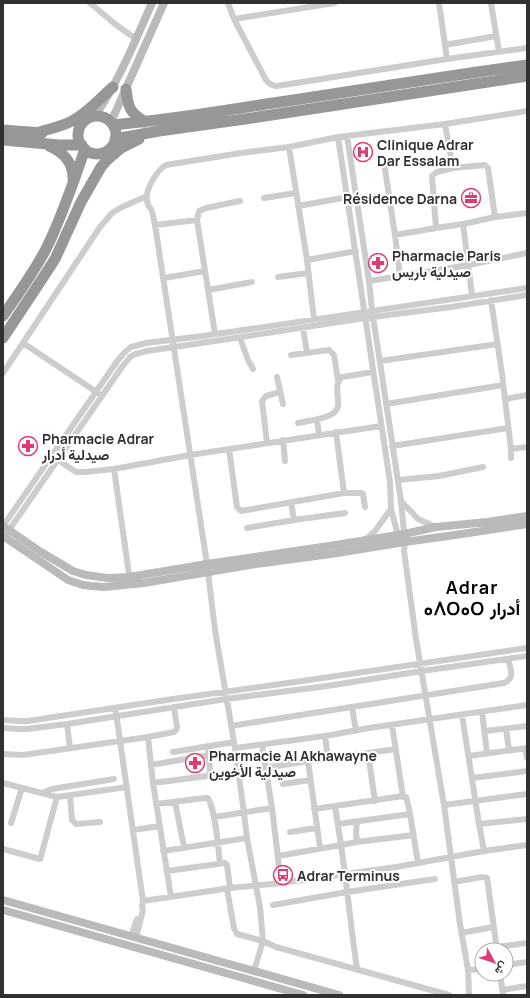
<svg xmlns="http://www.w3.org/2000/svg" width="530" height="998" viewBox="0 0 530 998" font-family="Manrope,Vazirmatn,'Noto Sans Tifinagh',sans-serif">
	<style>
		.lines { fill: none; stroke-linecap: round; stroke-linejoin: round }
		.street { stroke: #cdcdcd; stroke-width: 6 }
		.secondary { stroke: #bababa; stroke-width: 8 }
		.highway { stroke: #979797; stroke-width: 11 }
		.labels { text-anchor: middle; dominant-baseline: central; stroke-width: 4; stroke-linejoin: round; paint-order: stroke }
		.poi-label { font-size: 14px; font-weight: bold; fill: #303030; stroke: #fff; text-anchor: start }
		.district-label { font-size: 18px; font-weight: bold; letter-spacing: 1px; fill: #000; stroke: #fff }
	</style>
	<rect width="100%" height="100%" fill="#fff"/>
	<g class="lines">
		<!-- street -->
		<path class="street" d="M90 3 115 24 136 39
			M228 3 234 19 266 80C269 84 272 86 277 86L447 59 527 48
			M439 3 447 59
			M491 3 499 52
			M234 19 335 3
			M445 45 496 36
			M445 124 453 168 437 172 432 176 436 228 463 224 472 295
			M347 136 369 281 372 310 401 501 405 542 404 551 416 639 444 805 460 924 468 970 469 995
			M338 137C356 252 373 367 390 482L391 509 399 539
			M289 147 307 260 314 319
			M453 168 485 165 488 168 495 217 463 224
			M385 169 395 235
			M264 198 296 193
			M298 206 348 197
			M495 217 527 213
			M155 225 197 220
			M307 260 356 251
			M400 275 395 235 436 228
			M278 277 308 273
			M164 278 205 271
			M369 281 469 265 527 253
			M208 290 252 282
			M491 300 502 374 511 449V458
			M303 328 307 353
			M215 334 197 220 199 211 206 208 240 201
			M240 338 248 360 253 369
			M23 343 98 393
			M291 355 329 350 334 355 338 380
			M380 361 498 344
			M3 373 100 227 112 213 122 207 147 196
			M277 377 283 404
			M505 399 527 395
			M386 404 503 385
			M317 419 319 435
			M298 423C307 421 325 419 332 414 346 406 330 387 342 377L373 372
			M336 432 344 493
			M283 440 285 461
			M267 443 262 401 266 396 280 392
			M392 446 508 428
			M229 449 237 507 241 511 344 493H361L363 494 365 507
			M511 449 527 447
			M55 458 76 472H85L114 469 190 455 381 426
			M114 469 130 581
			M398 480 439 476 483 467
			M401 501 418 519 436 527
			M291 502 294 520
			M3 526 118 360 126 351 131 347 146 343 203 336 527 288
			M247 528 294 520 345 513
			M7 533 122 367 130 357 135 354 147 351 208 342 365 318 451 307 527 295
			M365 540 375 531 391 509
			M352 707 356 731
			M482 712 487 753
			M116 713 143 901 142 907 143 910 136 938
			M462 715 479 824
			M3 720 19 721H28L173 699 302 681 527 648
			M67 724 70 748
			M392 725 403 797
			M231 726 504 683C515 678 511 670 508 659
			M3 728 18 729H27L67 724 226 699 327 686 422 671 527 656
			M506 729 509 750
			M485 731 527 726
			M325 736 328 758
			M148 737 153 783 171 897
			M262 745 272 808
			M235 748 325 736 369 728 527 705
			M525 748 527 758
			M173 752 234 742
			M368 753 396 749
			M3 754 23 755 148 737 174 732 176 730 177 727 174 708
			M469 756 527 748
			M308 761 328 758 368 753 375 801
			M151 765 209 755
			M265 768 308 761 320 848
			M472 778 527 771
			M3 783 57 797 127 787
			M153 783 207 776 210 773V770L208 746
			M283 784 310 780
			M42 793 52 789 114 779
			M70 796 72 820 76 824 100 822
			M175 802 184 847
			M156 804 205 798H208C216 812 218 847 220 863
			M444 805 527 794
			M314 809 335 806
			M214 817 272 808 281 883
			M357 822 356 832 357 842 341 845 335 806 403 796 406 797 409 808 418 863
			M11 823 22 788
			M338 824 410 814
			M133 830 160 826
			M290 832 317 828
			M357 842 414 835
			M3 849 36 858 40 859 41 856 57 797
			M163 851 247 838
			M484 851 479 824 527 819
			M278 856 341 845C347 886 351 928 357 969
			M167 871 225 863 227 865 230 888
			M454 882 482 877 487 878 497 950
			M227 889 234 928 237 934 263 941 276 947 449 995
			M143 901 230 888 281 883 396 867 484 851 527 845
			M273 905 347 892 435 879
			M461 933 493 927
			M131 937 137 919
			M496 947 527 943
			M506 965 527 962
			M468 970 482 969
			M254 971 263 941 260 907 247 838 244 813 235 748 215 630 207 564 155 225C154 220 153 214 151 209 149 207 147 203 147 200 145 190 157 170 166 165L241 153 289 147 338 137 445 124 527 111
			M500 974 503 995
			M502 990 527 986"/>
		<!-- secondary -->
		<path class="secondary" d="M95 116C119 81 135 41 152 3
			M111 122 164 3
			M3 526 41 552 73 571 86 575 100 577 108 578 129 577 207 564 329 546 404 534 436 527 487 522 527 516
			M3 536 68 580 83 585 92 586 104 587 144 583 256 564 331 554 405 542 462 534 527 524
			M3 900 339 995
			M3 910 303 995"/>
		<!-- highway -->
		<path class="highway" d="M126 89C128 107 129 112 145 122
			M78 135a19 19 0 1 1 38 0a19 19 0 1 1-38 0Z
			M113 125C163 120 211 113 260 105 349 92 438 77 527 65
			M3 130 42 133
			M36 133C48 129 61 127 72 121 88 113 99 99 113 87
			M115 139 159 131 245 119 527 76
			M3 140 59 145H82
			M49 146C63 152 74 163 73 180
			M3 316C18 294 34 272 46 249 62 217 73 183 85 149
			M3 338 44 276 55 259 81 202 101 167 107 160 121 148 139 139"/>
	</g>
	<!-- icons -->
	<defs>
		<g id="hospital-ring" transform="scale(1)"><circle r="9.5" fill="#fff" stroke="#e03a75" stroke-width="1.5"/><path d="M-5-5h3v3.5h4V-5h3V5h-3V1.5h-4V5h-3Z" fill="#e03a75"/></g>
		<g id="office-ring" transform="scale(1)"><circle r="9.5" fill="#fff" stroke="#e03a75" stroke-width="1.5"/><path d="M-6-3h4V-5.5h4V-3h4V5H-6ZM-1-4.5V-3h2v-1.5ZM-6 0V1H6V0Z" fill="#e03a75"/></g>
		<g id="pharmacy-ring" transform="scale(1)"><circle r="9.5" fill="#fff" stroke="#e03a75" stroke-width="1.5"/><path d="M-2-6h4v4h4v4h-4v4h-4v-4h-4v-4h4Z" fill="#e03a75"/></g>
		<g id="bus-ring" transform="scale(1)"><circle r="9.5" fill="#fff" stroke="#e03a75" stroke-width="1.5"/><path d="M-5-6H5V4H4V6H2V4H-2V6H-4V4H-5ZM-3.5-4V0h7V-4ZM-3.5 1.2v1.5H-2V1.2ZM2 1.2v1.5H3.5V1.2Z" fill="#e03a75"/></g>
	</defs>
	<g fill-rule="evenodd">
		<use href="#hospital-ring" x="363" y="152"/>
		<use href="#office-ring" x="471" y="198"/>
		<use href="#pharmacy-ring" x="378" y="263"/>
		<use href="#pharmacy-ring" x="28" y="446"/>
		<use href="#pharmacy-ring" x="195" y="763"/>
		<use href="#bus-ring" x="283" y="875"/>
	</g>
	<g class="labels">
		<!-- poi labels -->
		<g class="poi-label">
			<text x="377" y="144">Clinique Adrar<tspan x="377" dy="16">Dar Essalam</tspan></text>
			<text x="457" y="198" text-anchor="end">Résidence Darna</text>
			<text x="392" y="255">Pharmacie Paris<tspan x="392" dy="16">صيدلية باريس</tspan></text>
			<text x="42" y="438">Pharmacie Adrar<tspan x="42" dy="16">صيدلية أدرار</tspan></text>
			<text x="209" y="755">Pharmacie Al Akhawayne<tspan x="209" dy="16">صيدلية الأخوين</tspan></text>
			<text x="297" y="875">Adrar Terminus</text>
		</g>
		<!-- district labels -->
		<g class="district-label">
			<text x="472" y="587">Adrar<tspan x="472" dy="21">ⴰⴷⵔⴰⵔ أدرار</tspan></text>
		</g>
	</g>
	<!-- border -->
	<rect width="530" height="998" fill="none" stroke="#303030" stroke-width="8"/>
	<!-- north arrow -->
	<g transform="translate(494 962) rotate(130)"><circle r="19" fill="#ffffff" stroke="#acacac"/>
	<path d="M0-3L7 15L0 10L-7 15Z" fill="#e03a75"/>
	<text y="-6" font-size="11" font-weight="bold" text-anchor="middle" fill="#303030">ش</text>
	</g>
</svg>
